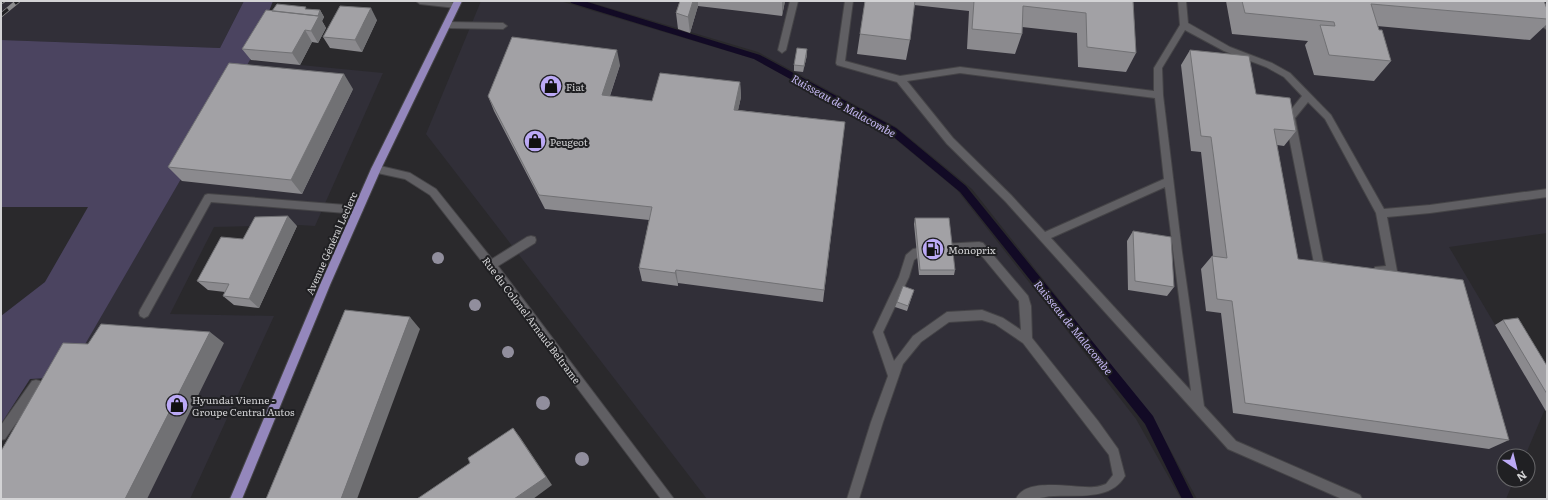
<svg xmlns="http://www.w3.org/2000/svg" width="1548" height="500" viewBox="0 0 1548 500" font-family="Literata,serif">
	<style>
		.built { fill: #312f38 }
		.green { fill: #4b4460 }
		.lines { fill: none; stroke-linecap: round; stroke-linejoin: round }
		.stream { fill: #120a25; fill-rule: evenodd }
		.minor-casing { stroke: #454447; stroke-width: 2 }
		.major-casing { stroke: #454447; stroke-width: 2 }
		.minor { fill: #605f63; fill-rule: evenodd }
		.major { fill: #9487bc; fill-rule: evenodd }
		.rail-casing { stroke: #8b8b8d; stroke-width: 4.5 }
		.rail { stroke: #202023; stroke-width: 3; stroke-dasharray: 9; stroke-linecap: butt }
		.tree { fill: #918e9d }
		.wall { fill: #8b8a8e }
		.shaded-wall { fill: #717174 }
		.building { fill: #a2a1a5; stroke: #717174 }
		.labels { text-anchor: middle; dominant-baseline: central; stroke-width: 4; stroke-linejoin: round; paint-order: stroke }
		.poi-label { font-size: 10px; fill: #d3d3d5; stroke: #202023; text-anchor: start }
		.street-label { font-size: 10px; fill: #d3d3d5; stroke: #202023 }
		.water-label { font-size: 11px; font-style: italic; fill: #c3b6f1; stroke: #202023 }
	</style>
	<rect width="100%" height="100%" fill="#2a292c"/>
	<!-- built -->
	<path class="built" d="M1 1H244L220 48 1 40Z
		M481 1H560L754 59 888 133 957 190 1136 419 1181 499H707L426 134Z
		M586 1H1547V233L1449 247 1545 409 1525 456H1504V480H1514L1506 499H1197L1153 418 972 189 896 127 758 52Z
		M250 60 383 73 315 226 299 225 214 227 170 314 274 316 190 499H1V483H4Z"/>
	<!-- green -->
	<path class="green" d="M244 1H273L250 60 4 484 49 378 30 379 1 424V316L45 282 88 207H1V40L220 48Z"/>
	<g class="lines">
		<!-- stream -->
		<path class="stream" d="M570 1H584L760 55 896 128 966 186 1153 416 1194 499H1182L1145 424 960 192 890 134 754 59 571 3Z"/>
		<!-- minor casing -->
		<g class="minor-casing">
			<path id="minor" d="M416 1C426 1 454 0 460 5L456 8 420 4Z
				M790 1H798L786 50 782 53 778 50Z
				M845 1H853L845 61 900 76 960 67 1154 91V68L1180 25 1178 1H1186L1188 23 1230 47 1272 63 1290 73 1331 115 1384 209 1430 205 1547 189V197L1430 213 1387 217 1397 271 1396 274 1392 275 1375 273 1374 270 1375 267 1386 266 1376 213 1325 119 1308 102 1295 118 1323 261 1331 263 1332 266 1331 269 1327 270 1315 268 1285 117 1302 96 1284 77 1266 67 1224 51 1185 30 1162 68 1163 95 1182 252 1204 406 1236 441 1360 495 1362 499H1342L1228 449 1005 201 947 144 897 82 837 65 836 63ZM960 73 1155 98 1164 179 1045 232 1011 195 953 138 907 81ZM1165 187 1191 391 1051 238Z
				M1536 1H1544L1547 12V30L1543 27Z
				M447 22 503 23 507 26 503 29 447 28 443 25Z
				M376 165 410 173 436 189 492 259 527 237 531 236 535 237 536 240 535 243 498 266 674 499H661L487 268 430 195 405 179 373 172 371 169 373 166Z
				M208 194 358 206 361 207 363 210 361 213 358 214 211 202 148 316 144 318 140 316 139 313 140 310 205 195Z
				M979 242 983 243 1028 296 1031 306 1032 338 1098 421 1118 449 1125 476C1111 500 1081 495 1054 496 1047 496 1041 498 1035 499 1029 500 1022 499 1016 499 1026 476 1075 489 1094 487 1098 487 1103 485 1106 484L1113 475 1109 455 1023 343 995 324 982 320 949 322 921 342 903 364 883 422 859 499H847L871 422 888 376 873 332 899 277 906 255 913 249 941 244ZM977 250 1019 301 1021 330 1003 318 982 310 947 312 913 336 894 361 883 332 909 277 914 260 920 256 941 252Z
				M36 380 40 381 41 385 40 389 5 439 1 440V425L32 381Z"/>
		</g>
		<!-- major casing -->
		<g class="major-casing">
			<path id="major" d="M454 1H462L381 169 330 285 242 499H230L320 285 371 169Z"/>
		</g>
		<!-- minor -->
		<use href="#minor" class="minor"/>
		<!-- major -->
		<use href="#major" class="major"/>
		<!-- rail casing -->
		<g class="rail-casing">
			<path id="rail" d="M1 2 3 1
				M1 15 18 1"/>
		</g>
		<!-- rail -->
		<use href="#rail" class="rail"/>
	</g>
	<!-- trees -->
	<g class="tree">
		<circle cx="438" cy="258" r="6"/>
		<circle cx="475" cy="305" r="6"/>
		<circle cx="508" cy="352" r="6"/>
		<circle cx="543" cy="403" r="7"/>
		<circle cx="582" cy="459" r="7"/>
	</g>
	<!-- wall -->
	<path class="wall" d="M680 1H785L782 16 698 6 690 33 678 29 676 13Z
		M865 1H1133L1136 53 1126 72 1078 67 1077 33 1022 27V34L1015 54 967 49 969 11 914 5 910 40 906 60 857 54 860 34Z
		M1226 1H1544L1547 9V24L1530 40 1377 26 1391 61 1374 81 1314 75 1305 45 1308 41 1232 34Z
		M308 9 320 10 324 17 322 21 326 28 318 43 312 42 300 65 251 60 242 49 272 11Z
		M377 20 362 52 330 48 323 37Z
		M1190 50 1256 94 1296 131 1284 146 1277 145 1298 259 1509 440 1489 449 1233 413 1221 313 1206 311 1201 269 1212 256H1213L1201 152 1191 151 1181 65Z
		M807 55 803 72 794 71V65Z
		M620 65 610 96 652 101 740 82 741 97 738 110 845 122 823 302 678 283V286L642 281 639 268 649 220 545 209 494 111 488 96Z
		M353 89 302 194 182 181 168 167Z
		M915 218 955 270 954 275H919L914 224Z
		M297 226 259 308 234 305 223 296 225 292 208 290 197 281 243 239Z
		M1133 231 1174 287 1167 296 1128 290 1127 241Z
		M914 290 907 311 895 307 897 302Z
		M1503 320 1547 366V413L1495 325Z"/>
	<!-- shaded-wall -->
	<path class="shaded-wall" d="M693 1H698V6L690 33 688 17Z
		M782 1H785L782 16Z
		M371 8 377 20 362 52 355 40Z
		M320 10 324 17 322 21 326 28 318 43 311 31Z
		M305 30 312 42 300 65 292 53Z
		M807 49V55L803 72 804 66Z
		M617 50 620 65 605 110 602 95Z
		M344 74 353 89 302 194 291 180Z
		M740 82 741 97 735 124 734 110Z
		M288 216 297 226 259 308 249 299Z
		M676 270 678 283V286L675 273Z
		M410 317 420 329 357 499H341Z
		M210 332 224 343 147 499H125Z
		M513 428 520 437 552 485 533 499H514Z"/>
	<!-- building -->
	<path class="building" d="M680 1H693L688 17 676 13Z
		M865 1H915L910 40 860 34Z
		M974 1H1133L1136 53 1087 47 1086 13 1023 6 1022 34 972 29Z
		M1242 1H1544L1547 9V19L1371 4 1379 30H1382L1391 61 1329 55 1320 25 1335 26 1334 22 1245 13Z
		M277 4 306 7 305 9 320 10 318 16 272 11Z
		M340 6 371 8 355 40 323 37Z
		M266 10 319 16 311 31 305 30 292 53 242 49Z
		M512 37 617 50 602 95 652 101 660 73 740 82 734 110 845 122 824 290 676 270 675 273 639 268 652 207 539 195 488 96Z
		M797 48 807 49 804 66 794 65Z
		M1190 50 1249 56 1256 94 1290 98 1296 131 1274 129 1298 259 1463 280 1509 440 1245 403 1232 301 1217 299 1212 256 1227 258 1211 137 1201 136Z
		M229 63 344 74 291 180 168 167Z
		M288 216 249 299 223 296 229 284 197 281 221 237 243 239 255 217Z
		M915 218H949L955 270H920Z
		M1133 231 1171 237 1174 287 1135 281Z
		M903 286 914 290 908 306 897 302Z
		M345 310 410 317 341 499H266Z
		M1518 318 1547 366V394L1503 320Z
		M101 324 210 332 125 499H1V451L63 343 88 344Z
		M513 428 546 477 514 499H417L470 463 468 458Z"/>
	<!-- icons -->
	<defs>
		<g id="shop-disc" transform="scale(1.15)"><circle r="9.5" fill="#bcaaf6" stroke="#202023"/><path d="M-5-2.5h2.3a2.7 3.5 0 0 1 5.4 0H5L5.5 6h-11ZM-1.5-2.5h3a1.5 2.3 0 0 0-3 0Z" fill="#111"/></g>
		<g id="fuel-disc" transform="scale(1.15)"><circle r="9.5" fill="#bcaaf6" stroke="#202023"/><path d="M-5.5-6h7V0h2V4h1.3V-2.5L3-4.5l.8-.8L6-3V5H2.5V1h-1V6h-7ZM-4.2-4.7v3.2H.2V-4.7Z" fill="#111"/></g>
	</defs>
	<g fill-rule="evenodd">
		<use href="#shop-disc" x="551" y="86"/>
		<use href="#shop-disc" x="535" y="141"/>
		<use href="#fuel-disc" x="933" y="249"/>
		<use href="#shop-disc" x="177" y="405"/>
	</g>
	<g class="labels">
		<!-- poi labels -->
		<g class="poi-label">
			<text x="566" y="86">Fiat</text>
			<text x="550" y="141">Peugeot</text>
			<text x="948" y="249">Monoprix</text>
			<text x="192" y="399">Hyundai Vienne -<tspan x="192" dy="12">Groupe Central Autos</tspan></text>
		</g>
		<!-- street labels -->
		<g class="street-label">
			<text transform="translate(331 243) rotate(-66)">Avenue Général Leclerc</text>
			<text transform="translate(532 320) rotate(53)">Rue du Colonel Arnaud Beltrame</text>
		</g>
		<!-- water labels -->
		<g class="water-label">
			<text transform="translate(844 105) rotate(29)">Ruisseau de Malacombe</text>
			<text transform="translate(1074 327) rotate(51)">Ruisseau de Malacombe</text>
		</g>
	</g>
	<!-- border -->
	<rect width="1548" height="500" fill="none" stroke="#d3d3d5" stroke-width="4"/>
	<!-- north arrow -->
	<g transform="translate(1516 468) rotate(145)"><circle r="19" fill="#202023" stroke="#68686a"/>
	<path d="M0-3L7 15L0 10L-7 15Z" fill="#bcaaf6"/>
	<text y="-6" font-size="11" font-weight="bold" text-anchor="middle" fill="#d3d3d5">N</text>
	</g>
</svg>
